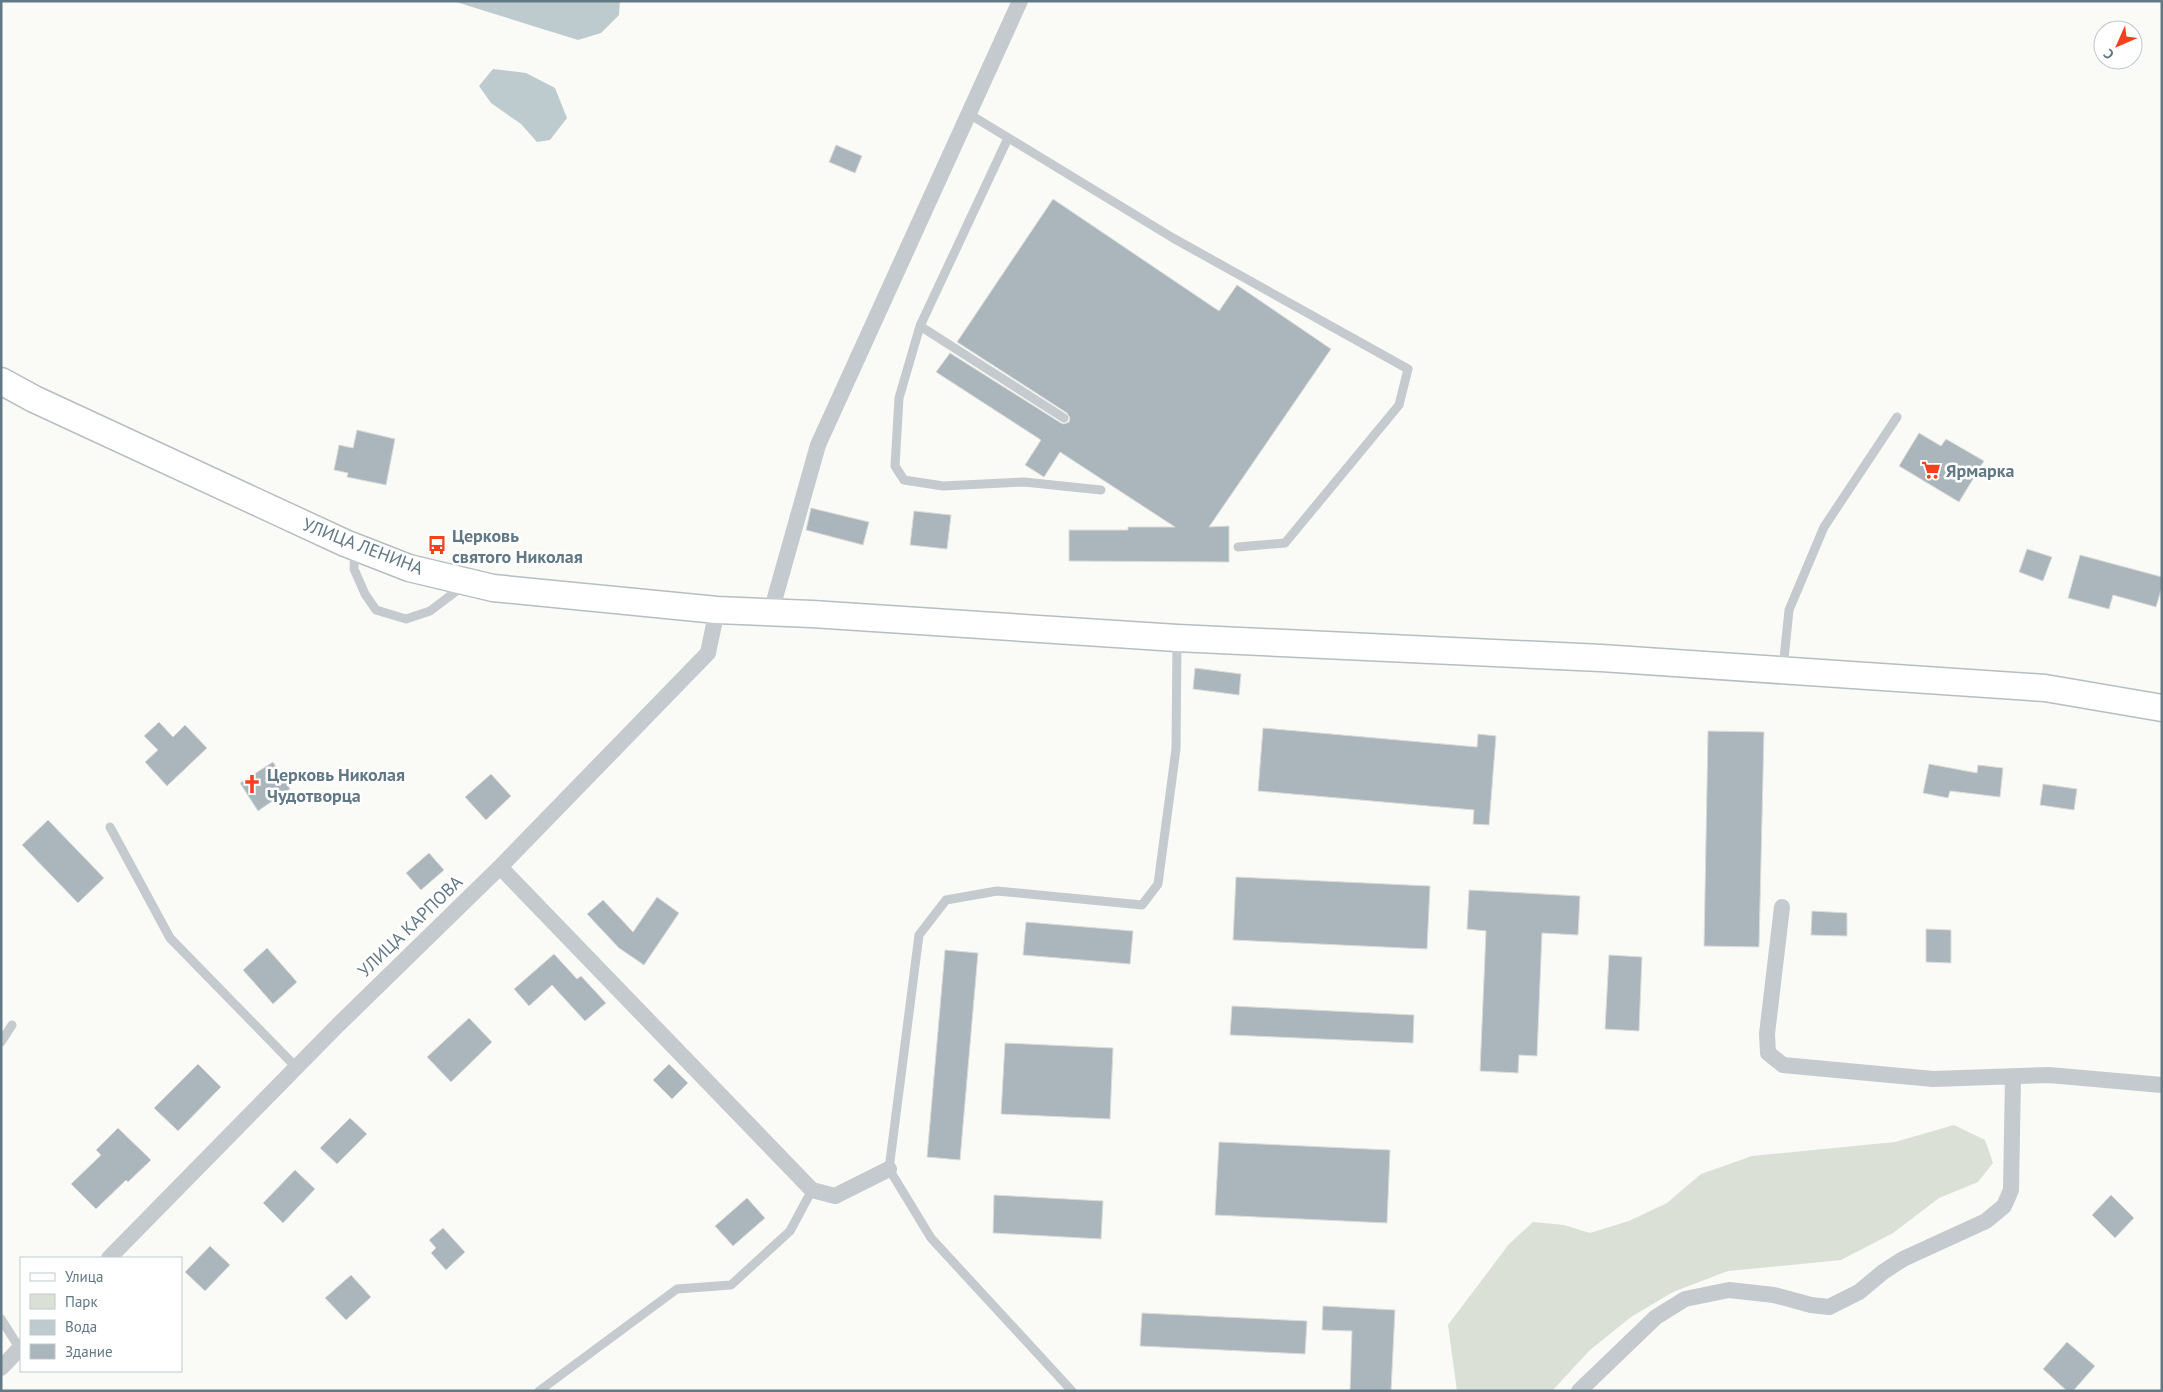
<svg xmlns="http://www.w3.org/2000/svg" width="2163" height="1392" viewBox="0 0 2163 1392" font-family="'PT Sans',sans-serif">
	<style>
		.green { fill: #dae0d6 }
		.water { fill: #bdcace }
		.building { fill: #abb6bc; stroke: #dcdcd9 }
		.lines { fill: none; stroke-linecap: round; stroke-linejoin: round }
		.primary-casing { stroke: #b7bdc1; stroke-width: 29 }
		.lane { stroke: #c4cacd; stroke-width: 9 }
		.street { stroke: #c4cacd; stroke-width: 16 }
		.primary { stroke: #fff; stroke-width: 26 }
		.labels { text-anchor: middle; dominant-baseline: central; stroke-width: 5; stroke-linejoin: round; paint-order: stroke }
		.poi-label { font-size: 18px; font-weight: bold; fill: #627885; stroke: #fff; text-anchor: start }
		.street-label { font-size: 18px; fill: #627885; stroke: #fff }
	</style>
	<rect width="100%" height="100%" fill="#fafaf7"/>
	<!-- green -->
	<path class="green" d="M1954 1125 1985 1140 1993 1163 1978 1182 1939 1198 1893 1233 1841 1260 1728 1271 1673 1292 1631 1317 1590 1350 1552 1391H1457L1448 1325 1509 1244 1533 1222 1564 1225 1590 1233 1629 1221 1667 1203 1701 1174 1752 1156 1895 1142Z"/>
	<!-- water -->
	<path class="water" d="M453 1H620L619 15 601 33 578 40Z
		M493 69 526 73 555 88 567 118 550 140 537 142 521 124 491 103 479 86Z"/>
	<!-- building -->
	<path class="building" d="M836 145 862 156 855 173 829 162Z
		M1053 199 1219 311 1237 285 1331 349 1209 527 1229 526V562L1069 561V530H1128V527H1175L1060 452 1044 477 1025 465 1041 440 936 372 950 353 1061 423 1064 424 1069 422 1070 418 1067 413 957 342Z
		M357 430 395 439 386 485 347 477 348 473 334 470 339 445 353 448Z
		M1919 433 1941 446 1946 439 1984 461 1959 502 1899 466Z
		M811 508 869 522 863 545 806 530Z
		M914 511 951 515 947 549 910 545Z
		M2027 549 2052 557 2043 581 2019 572Z
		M2080 555 2162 577V587L2156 607 2113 595 2109 609 2068 598Z
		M1195 668 1241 674 1239 695 1193 689Z
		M159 722 173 737 185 725 207 748 167 786 145 762 158 750 144 736Z
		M1263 728 1477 747 1478 734 1496 736 1489 825 1473 824 1474 810 1258 791Z
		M1708 731 1764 732 1759 947 1704 946Z
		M273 762 290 789 258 811 240 783Z
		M1929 764 1977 773 1978 765 2003 768 2000 797 1950 791 1948 798 1923 793Z
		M491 774 511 796 486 820 465 797Z
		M2043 784 2077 789 2074 810 2040 805Z
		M48 820 104 878 78 903 22 845Z
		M429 853 444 870 421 890 406 873Z
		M1236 877 1430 886 1427 949 1233 940Z
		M1469 890 1580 896 1578 935 1542 933 1537 1056 1519 1055 1518 1073 1480 1071 1486 931 1467 929Z
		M657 897 679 913 644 965 619 948 587 914 603 900 633 932Z
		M1812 911 1847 913V936L1811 935Z
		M1026 922 1133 931 1130 964 1023 955Z
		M1926 929 1951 930V963L1926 962Z
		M267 948 297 982 273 1004 243 970Z
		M945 950 978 953 960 1160 927 1157Z
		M554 954 577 979 581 976 606 1003 585 1021 552 985 529 1006 514 989Z
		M1609 955 1642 957 1639 1031 1605 1029Z
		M1232 1006 1414 1015 1413 1043 1230 1035Z
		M469 1018 492 1042 451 1082 427 1057Z
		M1005 1043 1113 1048 1110 1119 1001 1114Z
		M198 1064 221 1087 178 1131 154 1108Z
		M669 1064 688 1083 672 1099 653 1080Z
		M350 1118 367 1134 337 1164 320 1148Z
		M118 1128 151 1160 128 1182 126 1180 96 1209 71 1184 101 1155 96 1150Z
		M1219 1142 1390 1150 1387 1223 1215 1215Z
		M295 1170 315 1189 283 1223 263 1203Z
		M994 1195 1103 1201 1101 1239 993 1233Z
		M2111 1195 2134 1218 2115 1238 2092 1215Z
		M747 1198 765 1218 733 1246 715 1226Z
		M443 1228 465 1252 446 1270 431 1253 436 1248 429 1240Z
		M210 1246 230 1265 205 1291 185 1272Z
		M351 1275 371 1297 346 1320 325 1298Z
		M1323 1306 1395 1310 1391 1391H1350L1352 1331 1322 1330Z
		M1142 1313 1307 1321 1305 1354 1140 1346Z
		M2067 1342 2095 1366 2073 1391H2067L2043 1369Z"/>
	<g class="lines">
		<!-- primary casing -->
		<g class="primary-casing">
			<path id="primary" d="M1 381 34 399 345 543 409 568 493 588 717 610 812 614 1177 638 1601 658 2045 688 2162 708"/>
		</g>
		<!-- lane -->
		<path class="lane" d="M969 114 1173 238 1408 369 1399 405 1285 543 1238 547
			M1008 138 920 326 899 398 895 466 904 480 943 486 1024 482 1101 490
			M920 326 1064 418
			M355 550 354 569 365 594 376 610 406 619 430 611 463 586
			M1783 668 1789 610 1824 527 1897 417
			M110 827 170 938 296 1067
			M1 1042 12 1025
			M1 1319 20 1349
			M539 1391 677 1289 731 1285 790 1231 812 1190
			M1072 1391 931 1238 889 1169 919 935 946 900 997 891 1142 905 1158 884 1176 749 1177 641"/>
		<!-- street -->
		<path class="street" d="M771 612 818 445 1020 1
			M500 867 812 1190 835 1196 889 1169
			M1782 907 1767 1034 1768 1053 1783 1065 1933 1079 2049 1075 2162 1085
			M109 1258 337 1026 500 867 708 653 717 610
			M1 1368 21 1347
			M1579 1391 1656 1317 1685 1299 1729 1290 1774 1295 1811 1305 1829 1307 1859 1292 1883 1272 1903 1259 1986 1221 2004 1206 2011 1190 2013 1077"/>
		<!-- primary -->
		<use href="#primary" class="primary"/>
	</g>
	<!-- icons -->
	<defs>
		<g id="supermarket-bare" transform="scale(1.5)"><path d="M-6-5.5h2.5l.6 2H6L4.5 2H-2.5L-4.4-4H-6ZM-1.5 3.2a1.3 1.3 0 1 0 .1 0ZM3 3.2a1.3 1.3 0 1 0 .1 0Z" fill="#f4401d" stroke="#fff" stroke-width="2.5" paint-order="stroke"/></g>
		<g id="bus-bare" transform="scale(1.5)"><path d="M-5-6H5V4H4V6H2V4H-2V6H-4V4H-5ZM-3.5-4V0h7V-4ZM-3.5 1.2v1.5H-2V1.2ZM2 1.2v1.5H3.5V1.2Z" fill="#f4401d" stroke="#fff" stroke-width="2.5" paint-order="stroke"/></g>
		<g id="church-bare" transform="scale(1.5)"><path d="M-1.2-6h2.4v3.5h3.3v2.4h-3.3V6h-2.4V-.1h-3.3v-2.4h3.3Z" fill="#f4401d" stroke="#fff" stroke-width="2.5" paint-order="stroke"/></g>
	</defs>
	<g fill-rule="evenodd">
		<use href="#supermarket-bare" x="1931" y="470"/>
		<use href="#bus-bare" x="437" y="545"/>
		<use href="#church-bare" x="252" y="784"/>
	</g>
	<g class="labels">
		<!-- poi labels -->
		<g class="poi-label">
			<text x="1946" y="470">Ярмарка</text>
			<text x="452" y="535">Церковь<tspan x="452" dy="21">святого Николая</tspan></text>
			<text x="267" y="774">Церковь Николая<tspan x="267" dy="21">Чудотворца</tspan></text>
		</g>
		<!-- street labels -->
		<g class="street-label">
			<text transform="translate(363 546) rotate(21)">УЛИЦА ЛЕНИНА</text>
			<text transform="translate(410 926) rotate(-44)">УЛИЦА КАРПОВА</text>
		</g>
	</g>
	<!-- border -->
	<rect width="2163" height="1392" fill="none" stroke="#627885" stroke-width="5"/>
	<!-- legend -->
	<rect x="20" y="1257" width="162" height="115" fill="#ffffff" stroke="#c0c9ce"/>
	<rect x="30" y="1273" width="25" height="8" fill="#ffffff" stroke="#c0c9ce"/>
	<text x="65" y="1282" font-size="15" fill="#627885">Улица</text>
	<rect x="30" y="1294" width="25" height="15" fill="#dae0d6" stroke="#c0c9ce"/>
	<text x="65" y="1307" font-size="15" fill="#627885">Парк</text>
	<rect x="30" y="1320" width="25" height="15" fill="#bdcace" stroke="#c0c9ce"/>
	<text x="65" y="1332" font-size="15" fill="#627885">Вода</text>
	<rect x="30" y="1344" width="25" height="15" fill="#abb6bc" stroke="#c0c9ce"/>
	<text x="65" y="1357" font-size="15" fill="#627885">Здание</text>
	<!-- north arrow -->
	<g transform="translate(2118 45) rotate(225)"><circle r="24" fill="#ffffff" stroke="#c0c9ce"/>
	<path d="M0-4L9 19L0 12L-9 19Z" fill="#f4401d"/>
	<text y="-8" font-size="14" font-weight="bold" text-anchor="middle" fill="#627885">С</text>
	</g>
</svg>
